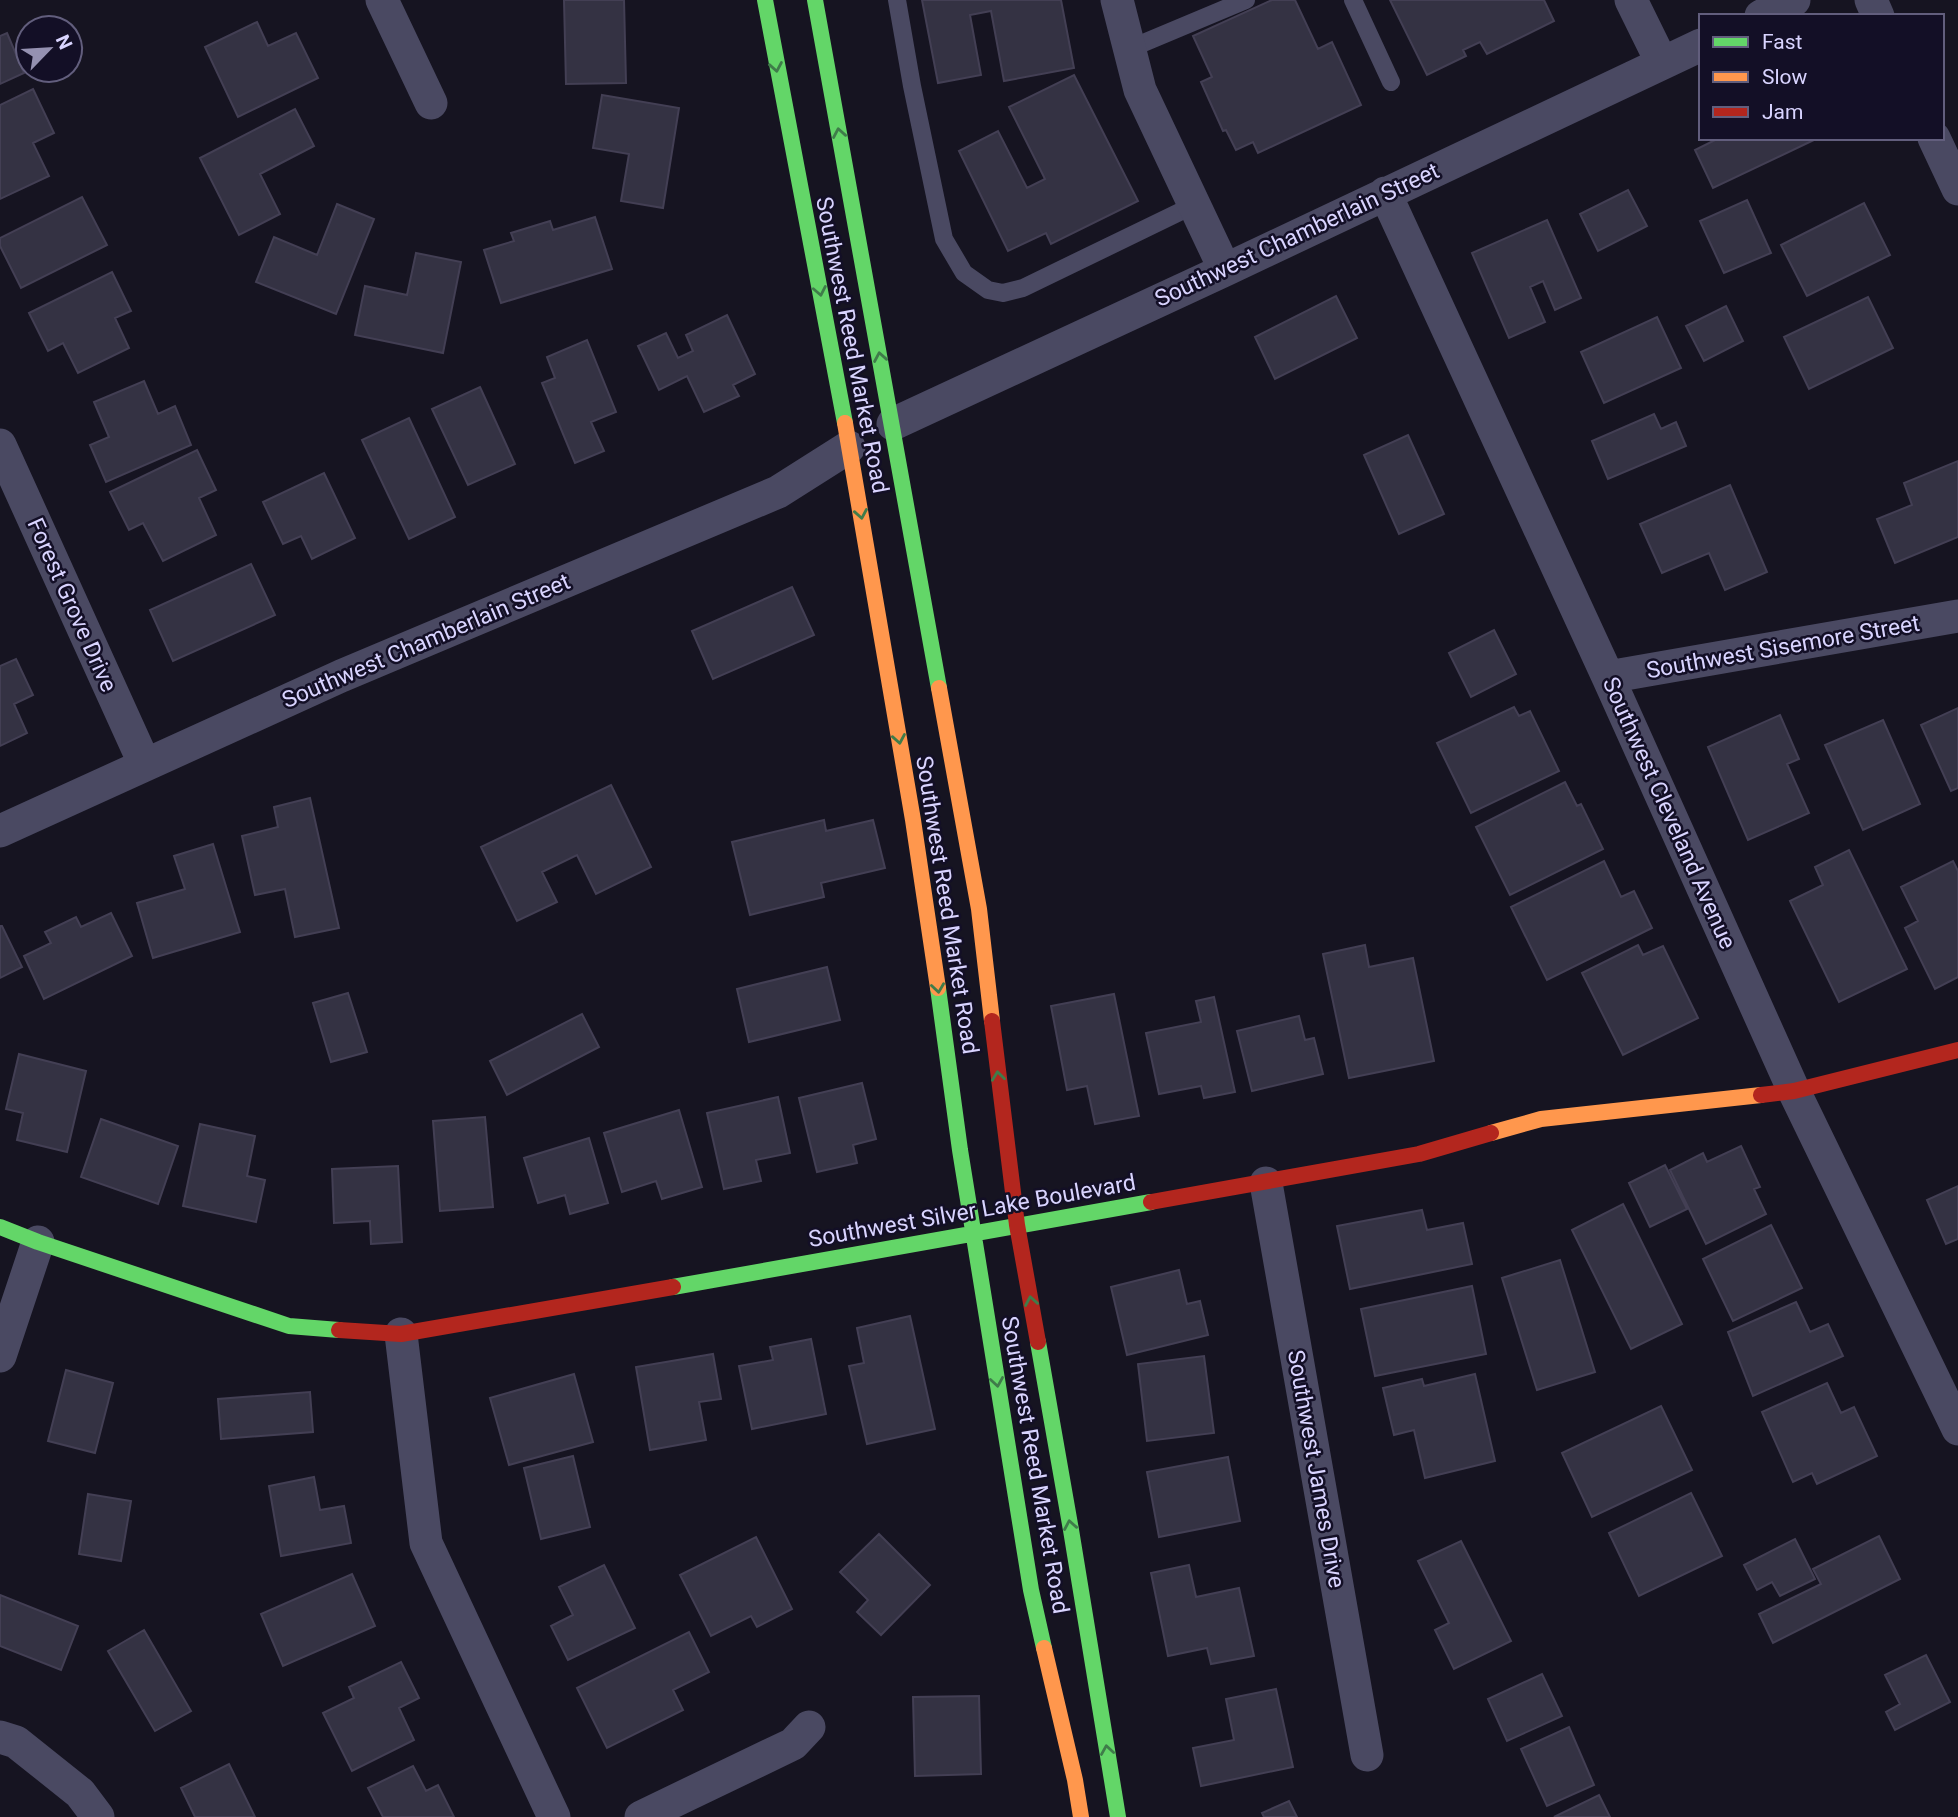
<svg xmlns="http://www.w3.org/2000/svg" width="1958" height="1817" viewBox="0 0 1958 1817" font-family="Roboto,sans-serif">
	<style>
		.building { fill: #343243; stroke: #433f54; stroke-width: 2 }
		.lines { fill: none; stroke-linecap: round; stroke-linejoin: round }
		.lane { stroke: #4a4962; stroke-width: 18 }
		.street { stroke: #4a4962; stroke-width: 33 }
		.fast { stroke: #63d668; stroke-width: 16 }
		.slow { stroke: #ff974d; stroke-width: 16 }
		.jam { stroke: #b3261e; stroke-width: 16 }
		.oneway { stroke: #3f7c4a }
		.labels { text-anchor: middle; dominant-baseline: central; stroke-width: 5; stroke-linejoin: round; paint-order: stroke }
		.street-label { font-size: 23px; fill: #d9d4ff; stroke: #130f26 }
	</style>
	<rect width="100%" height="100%" fill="#161421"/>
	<!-- building -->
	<path class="building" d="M564 0H624L626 83 566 84Z
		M922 0H1061L1074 68 1004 81 991 11 970 15 981 75 938 83Z
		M1272 0H1295L1318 49 1332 42 1361 105 1258 153 1253 142 1236 150 1226 130 1223 131 1201 82 1212 77 1193 36Z
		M1390 0H1544L1554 21 1487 54 1480 42 1463 50 1466 56 1427 75Z
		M257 22 268 46 296 33 318 78 238 117 205 47Z
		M7 33 24 73 0 84V36Z
		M1074 75 1138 201 1051 244 1046 233 1008 251 959 151 998 131 1027 188 1045 179 1009 107Z
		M33 89 54 133 33 143 49 176 0 199V105Z
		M602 95 679 108 663 208 621 201 629 154 593 148Z
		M295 109 314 146 260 174 280 214 239 235 200 158Z
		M1719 138H1818L1713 188 1695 150Z
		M1628 190 1647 226 1598 251 1580 214Z
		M82 197 107 245 21 288 0 246V238Z
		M1747 200 1771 253 1724 273 1700 221Z
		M1864 203 1890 255 1807 296 1781 245Z
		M337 204 374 219 336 314 256 282 274 237 317 255Z
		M595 217 612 269 501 303 484 250 514 241 511 233 550 221 553 230Z
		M1547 220 1581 298 1555 310 1543 281 1530 287 1545 322 1509 338 1472 253Z
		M416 253 461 262 443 353 355 335 365 286 407 295Z
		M112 272 131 311 115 318 129 348 78 373 63 343 48 351 29 313Z
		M1336 296 1357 338 1275 379 1255 337Z
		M1868 297 1893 348 1809 389 1784 337Z
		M1726 306 1743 341 1704 361 1686 326Z
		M727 315 755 374 733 385 739 396 704 412 687 376 659 390 638 346 666 333 678 358 693 351 686 335Z
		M1657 317 1681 368 1604 403 1581 352Z
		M587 340 616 412 591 422 604 451 575 463 542 383 555 378 547 357Z
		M144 381 158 414 175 406 191 445 106 482 90 445 109 437 94 402Z
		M480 387 515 464 468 485 432 409Z
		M1654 414 1661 429 1676 422 1686 446 1608 479 1592 441Z
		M409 418 455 517 409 539 362 440Z
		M1408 435 1444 514 1399 534 1364 455Z
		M197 450 216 490 199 498 216 535 163 561 143 523 129 530 110 492Z
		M1958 461V537L1895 563 1877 519 1912 505 1904 483Z
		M324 473 355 538 312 559 301 536 283 544 263 502Z
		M1730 485 1767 572 1725 590 1709 553 1662 573 1640 524Z
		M251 564 275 615 173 661 150 610Z
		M792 587 814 635 713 679 692 631Z
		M1494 630 1516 674 1471 697 1449 653Z
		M16 659 33 695 14 704 27 733 0 746V666Z
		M1514 707 1519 716 1530 711 1559 771 1471 813 1437 743Z
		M1958 708V788L1951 791 1921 725Z
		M1780 715 1799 759 1787 764 1809 813 1748 840 1708 747Z
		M1883 720 1920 804 1863 830 1825 745Z
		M1565 782 1577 806 1581 804 1603 849 1510 895 1476 827Z
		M611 785 651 867 596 894 577 855 542 872 557 902 517 921 481 847Z
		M310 798 339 928 295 937 285 889 255 895 242 836 278 827 274 807Z
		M824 820 826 831 873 820 885 868 821 883 824 897 750 915 732 842Z
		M213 844 240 932 153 958 137 903 185 889 174 856Z
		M1849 850 1907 969 1839 1002 1790 901 1823 885 1815 867Z
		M1604 861 1621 897 1634 891 1652 928 1547 980 1511 907Z
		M1953 861 1958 871V977L1935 989 1905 928 1918 921 1901 887Z
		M111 913 132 956 44 999 24 956 51 943 45 932 76 917 81 927Z
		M0 926H2L22 967 0 978Z
		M1365 945 1369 967 1413 958 1434 1061 1349 1078 1323 954Z
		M1638 945 1643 955 1663 946 1698 1018 1623 1055 1582 973Z
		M827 967 840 1020 749 1042 737 989Z
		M348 993 367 1052 331 1062 313 1003Z
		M1114 994 1139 1116 1095 1124 1087 1086 1067 1090 1051 1006Z
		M1214 997 1235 1092 1204 1098 1201 1086 1159 1094 1146 1033 1201 1022 1196 1001Z
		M582 1014 599 1047 507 1095 490 1061Z
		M1299 1016 1305 1040 1314 1038 1323 1074 1252 1091 1237 1031Z
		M19 1054 86 1071 67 1152 17 1140 23 1113 6 1109Z
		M862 1083 876 1139 853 1145 857 1163 817 1172 799 1098Z
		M778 1097 790 1153 756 1160 761 1181 724 1189 707 1113Z
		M679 1110 702 1187 662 1199 656 1181 622 1192 604 1133Z
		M485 1117 493 1207 440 1211 433 1121Z
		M101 1119 178 1146 158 1204 81 1177Z
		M200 1124 255 1136 247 1176 265 1180 256 1222 183 1206Z
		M589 1138 608 1203 570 1214 565 1195 538 1203 524 1158Z
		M1741 1146 1760 1187 1754 1189 1766 1214 1706 1244 1670 1170 1703 1153 1707 1162Z
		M1665 1165 1687 1209 1650 1227 1629 1183Z
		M398 1166 402 1242 371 1244 370 1221 334 1223 332 1169Z
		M1958 1186V1239L1946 1244 1927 1200Z
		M1623 1204 1682 1324 1631 1349 1572 1230Z
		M1422 1210 1427 1230 1463 1223 1472 1264 1350 1289 1337 1226Z
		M1771 1225 1802 1288 1733 1321 1703 1259Z
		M1560 1260 1595 1372 1537 1390 1502 1278Z
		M1179 1270 1187 1304 1200 1301 1208 1335 1127 1355 1111 1287Z
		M1472 1286 1486 1354 1375 1376 1361 1309Z
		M1796 1302 1810 1332 1828 1324 1843 1356 1753 1396 1728 1332Z
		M910 1316 935 1429 867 1444 849 1366 864 1363 857 1328Z
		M811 1339 826 1414 752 1429 739 1366 773 1360 770 1347Z
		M713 1354 721 1399 699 1402 706 1440 650 1450 636 1367Z
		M1204 1356 1214 1433 1147 1441 1138 1364Z
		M66 1370 113 1383 95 1453 48 1441Z
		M574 1374 593 1442 509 1465 490 1398Z
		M1475 1374 1495 1461 1425 1478 1414 1430 1394 1435 1383 1388 1422 1379 1424 1386Z
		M1827 1383 1841 1413 1854 1407 1877 1456 1817 1484 1812 1473 1793 1482 1762 1412Z
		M310 1392 313 1432 221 1439 218 1399Z
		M1661 1406 1692 1470 1592 1517 1562 1453Z
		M573 1456 590 1527 541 1539 524 1468Z
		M1228 1457 1240 1521 1159 1537 1147 1472Z
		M314 1477 320 1510 344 1506 351 1543 281 1556 269 1486Z
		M1691 1493 1722 1556 1639 1596 1609 1533Z
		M88 1494 131 1501 121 1561 79 1554Z
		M879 1534 930 1585 881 1635 857 1612 868 1600 840 1572Z
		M1879 1536 1900 1579 1773 1643 1759 1614 1821 1584 1813 1569Z
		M756 1537 792 1609 757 1627 751 1616 711 1636 680 1575Z
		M1795 1539 1815 1579 1780 1596 1772 1582 1757 1590 1744 1565Z
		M1461 1541 1511 1641 1454 1669 1435 1630 1449 1623 1418 1561Z
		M604 1565 635 1628 568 1660 551 1626 573 1615 559 1587Z
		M1189 1565 1196 1597 1239 1588 1254 1656 1211 1664 1207 1648 1168 1656 1151 1573Z
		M352 1574 375 1626 283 1666 261 1614Z
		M0 1595 78 1626 61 1670 0 1646Z
		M144 1630 191 1711 155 1731 108 1651Z
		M689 1632 709 1672 673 1690 683 1710 607 1748 577 1688Z
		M1926 1655 1950 1702 1895 1730 1886 1712 1900 1704 1885 1675Z
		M401 1662 419 1698 399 1708 414 1740 352 1771 323 1713 354 1698 349 1687Z
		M1542 1674 1562 1716 1507 1741 1488 1699Z
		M1276 1689 1293 1767 1201 1786 1193 1748 1234 1740 1226 1699Z
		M979 1696 981 1774 915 1776 913 1697Z
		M1569 1727 1594 1785 1547 1806 1521 1749Z
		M229 1764 255 1817H195L181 1788Z
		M413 1766 426 1791 438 1785 454 1817H383L368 1788Z
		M1599 1795 1610 1817H1554Z
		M1289 1801 1297 1817H1264L1262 1813Z"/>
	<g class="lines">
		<!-- lane -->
		<path class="lane" d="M897 0 912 86 944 239 964 273 988 290 1003 293 1023 288 1194 205
			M1353 0 1391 82
			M1129 49 1246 0"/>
		<!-- street -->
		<path class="street" d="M382 0 431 103
			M1117 0 1140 90 1225 270
			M1631 0 1662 63
			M1871 0 1878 16
			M1761 16 1794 0
			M1934 138 1958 189
			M1385 193 1608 677 1794 1091 1958 1429
			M893 424 1225 270 1701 45
			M0 445 145 765
			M1608 677 1958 616
			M0 831 341 676 778 492 849 447
			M1266 1183 1367 1755
			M401 1334 426 1543 554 1817
			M0 1356 38 1242
			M0 1737 16 1742 80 1793 98 1817
			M641 1817 793 1744 809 1727"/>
		<!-- fast -->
		<path class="fast" d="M765 0 845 423
			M815 0 939 688
			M938 988 960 1150 1031 1590 1044 1648
			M0 1227 38 1242 289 1326 339 1330
			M673 1287 1151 1202
			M1038 1342 1071 1530 1118 1817"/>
		<!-- slow -->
		<path class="slow" d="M845 423 913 820 938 988
			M939 688 979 909 992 1021
			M1491 1133 1541 1119 1761 1095
			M1044 1648 1075 1780 1081 1817"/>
		<!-- jam -->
		<path class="jam" d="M992 1021 1017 1225 1038 1342
			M1761 1095 1794 1091 1958 1050
			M1151 1202 1419 1154 1491 1133
			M339 1330 401 1334 673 1287"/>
	</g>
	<!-- one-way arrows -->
	<defs><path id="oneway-chevron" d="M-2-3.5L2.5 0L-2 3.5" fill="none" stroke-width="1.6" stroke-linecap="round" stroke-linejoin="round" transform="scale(1.75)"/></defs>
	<g class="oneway">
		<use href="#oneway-chevron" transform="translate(776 67) rotate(80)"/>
		<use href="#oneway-chevron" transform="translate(839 133) rotate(-100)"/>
		<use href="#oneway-chevron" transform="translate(820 291) rotate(79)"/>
		<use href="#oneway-chevron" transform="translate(880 357) rotate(-100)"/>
		<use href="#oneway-chevron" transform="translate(861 514) rotate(80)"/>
		<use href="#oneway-chevron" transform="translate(899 739) rotate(80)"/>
		<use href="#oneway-chevron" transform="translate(938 988) rotate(82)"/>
		<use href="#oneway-chevron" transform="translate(998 1076) rotate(-97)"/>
		<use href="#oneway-chevron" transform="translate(1031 1301) rotate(-100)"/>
		<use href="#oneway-chevron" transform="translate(997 1382) rotate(81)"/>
		<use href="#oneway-chevron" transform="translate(1070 1525) rotate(-100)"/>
		<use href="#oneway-chevron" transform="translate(1107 1750) rotate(-99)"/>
	</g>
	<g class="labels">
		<!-- street labels -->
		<g class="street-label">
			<text transform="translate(1297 235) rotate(-25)">Southwest Chamberlain Street</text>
			<text transform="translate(852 345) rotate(79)">Southwest Reed Market Road</text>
			<text transform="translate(72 605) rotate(66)">Forest Grove Drive</text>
			<text transform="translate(426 641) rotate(-23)">Southwest Chamberlain Street</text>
			<text transform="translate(1783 647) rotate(-10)">Southwest Sisemore Street</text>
			<text transform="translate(1669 813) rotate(66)">Southwest Cleveland Avenue</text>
			<text transform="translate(947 905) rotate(81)">Southwest Reed Market Road</text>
			<text transform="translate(972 1211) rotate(-10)">Southwest Silver Lake Boulevard</text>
			<text transform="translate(1035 1465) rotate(80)">Southwest Reed Market Road</text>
			<text transform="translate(1316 1469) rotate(80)">Southwest James Drive</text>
		</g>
	</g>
	<!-- legend -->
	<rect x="1699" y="14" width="245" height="126" fill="#130f26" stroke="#625e7d" stroke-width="2"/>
	<rect x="1713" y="37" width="35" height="10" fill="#63d668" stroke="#625e7d" stroke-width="2"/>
	<text x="1762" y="49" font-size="21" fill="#d9d4ff">Fast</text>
	<rect x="1713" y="72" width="35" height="10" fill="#ff974d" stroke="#625e7d" stroke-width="2"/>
	<text x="1762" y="84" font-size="21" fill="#d9d4ff">Slow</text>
	<rect x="1713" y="107" width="35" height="10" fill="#b3261e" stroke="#625e7d" stroke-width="2"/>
	<text x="1762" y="119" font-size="21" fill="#d9d4ff">Jam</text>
	<!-- north arrow -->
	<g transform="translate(49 49) rotate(65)"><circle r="33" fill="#130f26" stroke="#625e7d" stroke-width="2"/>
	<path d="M0-5L12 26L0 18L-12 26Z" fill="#9591b1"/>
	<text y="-10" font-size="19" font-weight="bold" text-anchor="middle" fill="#d9d4ff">N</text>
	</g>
</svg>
